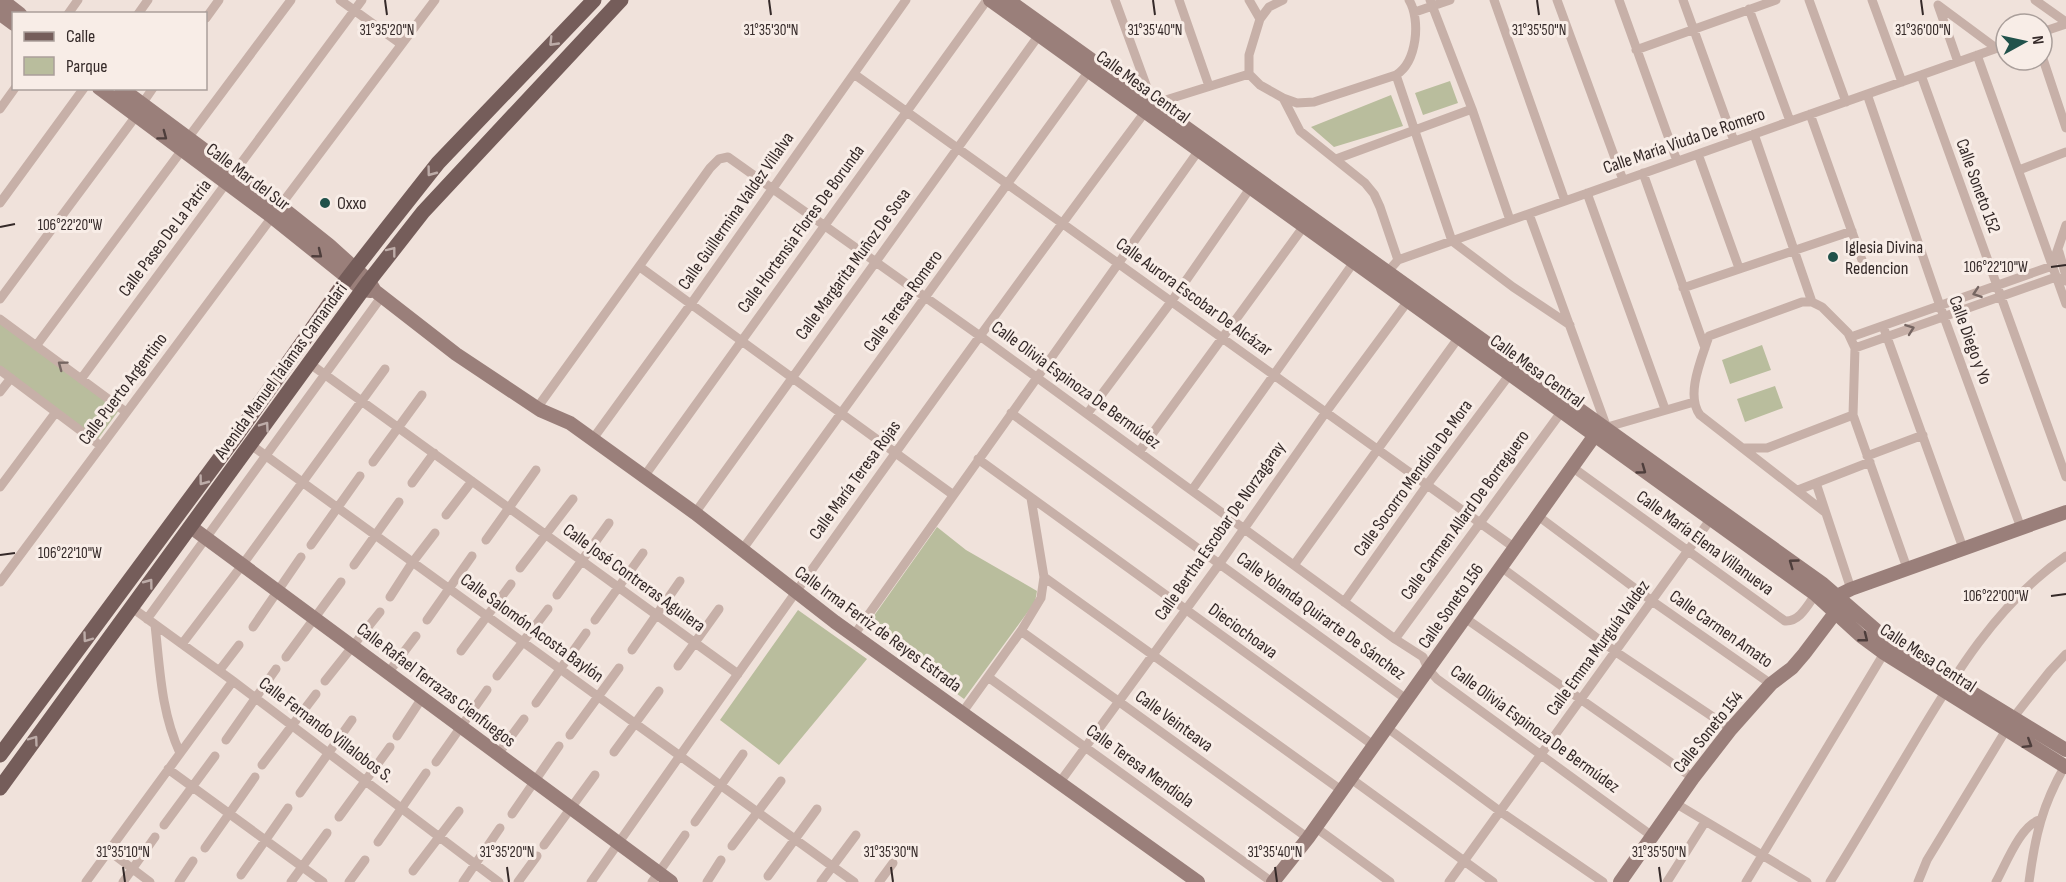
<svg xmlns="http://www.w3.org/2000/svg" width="2066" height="882" viewBox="0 0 2066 882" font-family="'Sofia Sans Condensed',sans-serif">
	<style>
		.green { fill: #b9bd9d }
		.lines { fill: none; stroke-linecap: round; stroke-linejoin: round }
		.street { stroke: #c7b0a8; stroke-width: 9 }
		.secondary { stroke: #9a7f7a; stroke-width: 14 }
		.primary { stroke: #755d5a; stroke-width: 15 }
		.oneway { stroke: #bdaca8 }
		.oneway2 { stroke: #4e3e3c }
		.oneway3 { stroke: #766662 }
		.ticks { fill: none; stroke: #342928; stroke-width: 2 }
		.poi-dot { fill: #21524b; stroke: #f8ede7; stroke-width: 2 }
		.labels { text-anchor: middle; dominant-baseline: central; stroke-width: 6; stroke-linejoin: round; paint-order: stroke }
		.street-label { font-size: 18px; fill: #342928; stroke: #f8ede7 }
		.poi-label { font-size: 18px; fill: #342928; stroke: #f8ede7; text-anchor: start }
		.ticks-label { font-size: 15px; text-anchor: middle; fill: #342928; stroke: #f8ede7; stroke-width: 6; stroke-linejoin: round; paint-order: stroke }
	</style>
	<rect width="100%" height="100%" fill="#f0e2db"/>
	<!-- green -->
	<path class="green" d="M1450 81 1458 103 1423 115 1415 93Z
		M1391 95 1403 126 1334 147 1311 127Z
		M0 321 119 410 98 439 0 367Z
		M1762 345 1771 370 1730 384 1722 360Z
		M1775 386 1783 408 1745 422 1737 399Z
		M937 527 966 550 1037 591 1035 602 964 699 866 627Z
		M798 610 867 659 779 765 720 720Z"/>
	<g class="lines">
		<!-- street -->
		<path class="street" d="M340 0 401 44
			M1115 0 1153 104
			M1179 0 1209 86
			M1249 0 1260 19 1249 55V74
			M1430 0 1472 109 1510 220
			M1494 0 1565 201
			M1557 0 1623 180
			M1619 0 1677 161
			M1683 0 1734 141
			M1809 0 1846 102
			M1872 0 1902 82
			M2035 0 2066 22
			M1938 5 1996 48
			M1938 5 1958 62
			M1749 9 1790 121
			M1415 12 1450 0
			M68 14 78 0
			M138 14 148 0
			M206 18 219 0
			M1260 19 1269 7 1283 0
			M2042 32 2066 24
			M1636 50 1776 0
			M1977 55 2066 304
			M2042 56 2066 128
			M854 74 1515 548
			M1249 74 1260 85 1283 98 1300 131 1365 183 1374 194 1380 207 1398 260
			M1396 75 1452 241 1513 287 1570 325
			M1921 75 2066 477
			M1867 94 1940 306 2021 528
			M1283 98 1297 103 1314 102 1396 75C1417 62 1421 20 1409 0
			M142 104 153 88
			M0 109 15 88
			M1810 114 1862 260
			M1754 134 1812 302 1822 307 1848 333 1855 348 1853 415 1907 568
			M188 138 291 0
			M1698 154 1739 268
			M1336 159 1472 109
			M2019 170 2066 152
			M1643 173 1705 348
			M1587 193 1665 409
			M0 203 84 88
			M280 206 435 0
			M1529 214 1607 428
			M2059 252 2066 276
			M640 267 952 494
			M1384 276 1398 260 2006 45
			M1683 288 1852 231
			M0 299 136 116
			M1812 302H1802L1709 336C1702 358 1685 395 1700 415L1826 513
			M0 319 126 412
			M1883 326 1963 548
			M1851 337 2052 266 2066 225
			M36 346 182 150
			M1855 348 2056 277 2066 281
			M309 363 738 674
			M0 370 101 446
			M81 379 362 0
			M0 392 11 378
			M537 408 710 168 719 159 728 157 980 336 1395 639 1423 657 1428 669 1437 679 1652 836
			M1011 413 1406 699
			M1087 414 1171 302 1251 187
			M1604 428 1694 402
			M592 440 691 304 906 0
			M251 445 854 882
			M1743 448H1767L1853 415
			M1139 452 1304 226
			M1867 456 1923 435
			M978 459 1373 745
			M373 462 422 395
			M1572 467 1785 621C1801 622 1809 602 1818 591
			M643 478 987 0
			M412 483 434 453
			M1816 483 1851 589
			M0 487 56 412
			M1192 490 1354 262
			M1798 490 1870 462
			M695 513 1039 35
			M446 515 472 481
			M1538 516 1652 601 1771 684
			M486 540 536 470
			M311 545 360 476
			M742 550 1089 71
			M354 565 399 502
			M1294 565 1459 337
			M1501 567 1616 652 1731 729
			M520 568 573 499
			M1044 577 1341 790
			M0 582 272 217
			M557 595 609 523
			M390 597 412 563 435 533
			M1344 602 1427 485 1510 374
			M131 607 233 681 499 882
			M1465 618 1693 778
			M147 619 382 296
			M427 620 472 556
			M595 620 643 553
			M155 625C160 669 161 712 180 753
			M253 627 301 557
			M1021 631 1308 838
			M854 635 1199 150
			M1395 639 1562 411
			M182 644 243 564 385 369
			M632 650 680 581
			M461 651 511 584
			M286 657 341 582
			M678 666 719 609
			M219 671 239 645
			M388 673 416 636
			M497 676 548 609
			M988 677 1272 882
			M325 681 380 612
			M536 703 586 633
			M962 713 1021 631 1041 598 1044 577 1031 498
			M2013 718 2050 671 2066 654
			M1386 727 1501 812 1603 882
			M570 735 619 668
			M397 736 422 698
			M226 740 276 669
			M614 752 659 691
			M498 754 524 719
			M436 762 487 690
			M262 765 316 694
			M168 769 323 882
			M1350 778 1493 882
			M1060 782 1220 563 1326 412 1408 301
			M300 793 352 720
			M1675 803 1807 882
			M512 814 559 746
			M339 817 390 747
			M695 822 743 754
			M164 825 215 756
			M1315 827 1390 882
			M378 842 426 773
			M544 845 595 775
			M732 846 781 781
			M205 848 255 777
			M109 851 150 882
			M413 871 459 811
			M241 875 288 808
			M768 876 817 809
			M86 882 233 681
			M123 882 155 837
			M179 882 193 861
			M291 882 327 833
			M349 882 365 860
			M463 882 500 828
			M518 882 537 856
			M591 882C773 623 956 365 1145 112L1153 104 1249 74
			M652 882 685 835
			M707 882 721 860
			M821 882 856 835
			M879 882 893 863
			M1449 882 1710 520
			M1667 882 1705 822
			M1746 882 1886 650
			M1830 882C1858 837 1885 791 1912 746 1953 677 1998 602 2066 556
			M1918 882 1927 860 2006 730
			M1996 882C2005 866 2021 824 2040 820
			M2029 882C2035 836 2042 805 2066 764"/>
		<!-- secondary -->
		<path class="secondary" d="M2 0 20 14
			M990 0 1815 594 1861 636 1884 653 2066 767
			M1008 0 1823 584 1891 643 2066 750
			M0 14 14 24
			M99 88 272 217 363 290 371 291
			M121 88 280 206 329 245 369 281 375 291 456 354 540 410 570 423 695 513 835 622 1198 882
			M191 527 671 882
			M1829 600 1851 589 2066 512
			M1273 882 1308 838 1595 435 1602 430
			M1620 882 1693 778 1731 729 1771 684 1792 668 1804 654 1835 613"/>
		<!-- primary -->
		<path class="primary" d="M0 755 237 435 347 279 382 234 438 163 594 0
			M0 788 369 281 423 212 621 0"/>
	</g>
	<!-- one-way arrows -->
	<defs><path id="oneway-chevron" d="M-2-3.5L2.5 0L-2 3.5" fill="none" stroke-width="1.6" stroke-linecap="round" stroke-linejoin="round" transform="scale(1.5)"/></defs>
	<g class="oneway">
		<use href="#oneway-chevron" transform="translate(553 42) rotate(134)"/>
		<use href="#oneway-chevron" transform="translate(431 172) rotate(127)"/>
		<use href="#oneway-chevron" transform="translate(392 251) rotate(-52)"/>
		<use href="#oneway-chevron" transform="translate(265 426) rotate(-55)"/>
		<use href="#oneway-chevron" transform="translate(203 481) rotate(127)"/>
		<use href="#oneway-chevron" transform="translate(149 583) rotate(-53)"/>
		<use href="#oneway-chevron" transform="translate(87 638) rotate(126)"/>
		<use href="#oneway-chevron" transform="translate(34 740) rotate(-54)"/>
	</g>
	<g class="oneway2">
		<use href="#oneway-chevron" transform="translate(163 136) rotate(37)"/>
		<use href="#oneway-chevron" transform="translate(318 254) rotate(39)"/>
		<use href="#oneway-chevron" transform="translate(1642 470) rotate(36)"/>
		<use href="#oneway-chevron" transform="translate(1793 563) rotate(-144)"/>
		<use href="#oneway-chevron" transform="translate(1864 638) rotate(38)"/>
		<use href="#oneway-chevron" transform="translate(2028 744) rotate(32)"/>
	</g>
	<g class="oneway3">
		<use href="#oneway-chevron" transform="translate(1977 293) rotate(161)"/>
		<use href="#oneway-chevron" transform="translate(1910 329) rotate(-20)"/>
		<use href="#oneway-chevron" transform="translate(62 365) rotate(-143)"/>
	</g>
	<!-- ticks -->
	<path class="ticks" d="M385 0 387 15M769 0 771 15M1153 0 1155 15M1537 0 1539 15M1921 0 1923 15M0 227 15 224M2051 267 2066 265M0 555 15 553M2051 596 2066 594M123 867 125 882M507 867 509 882M891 867 893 882M1275 867 1277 882M1659 867 1661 882"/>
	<!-- markers -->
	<g class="poi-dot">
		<circle cx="325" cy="203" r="6"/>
		<circle cx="1833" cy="257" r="6"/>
	</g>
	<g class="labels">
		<!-- street labels -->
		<g class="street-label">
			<text transform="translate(1143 87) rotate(36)">Calle Mesa Central</text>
			<text transform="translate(1684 141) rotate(-19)">Calle María Viuda De Romero</text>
			<text transform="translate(248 177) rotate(37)">Calle Mar del Sur</text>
			<text transform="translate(1978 186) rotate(70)">Calle Soneto 152</text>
			<text transform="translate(736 211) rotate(-55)">Calle Guillermina Valdez Villalva</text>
			<text transform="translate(801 229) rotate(-54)">Calle Hortensia Flores De Borunda</text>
			<text transform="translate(165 238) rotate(-53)">Calle Paseo De La Patria</text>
			<text transform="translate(853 264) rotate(-54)">Calle Margarita Muñoz De Sosa</text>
			<text transform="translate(1194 297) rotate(36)">Calle Aurora Escobar De Alcázar</text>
			<text transform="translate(903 301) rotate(-54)">Calle Teresa Romero</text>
			<text transform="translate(1970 340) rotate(70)">Calle Diego y Yo</text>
			<text transform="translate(281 371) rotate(-54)">Avenida Manuel Talamas Camandari</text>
			<text transform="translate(1537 371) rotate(36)">Calle Mesa Central</text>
			<text transform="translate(1076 385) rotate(36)">Calle Olivia Espinoza De Bermúdez</text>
			<text transform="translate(123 389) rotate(-53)">Calle Puerto Argentino</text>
			<text transform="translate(1413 478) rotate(-54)">Calle Socorro Mendiola De Mora</text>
			<text transform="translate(855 480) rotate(-54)">Calle María Teresa Rojas</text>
			<text transform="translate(1465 515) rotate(-54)">Calle Carmen Allard De Borreguero</text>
			<text transform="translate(1220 531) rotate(-55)">Calle Bertha Escobar De Norzagaray</text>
			<text transform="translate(1705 543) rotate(36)">Calle María Elena Villanueva</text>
			<text transform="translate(634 578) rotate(36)">Calle José Contreras Aguilera</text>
			<text transform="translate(1451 606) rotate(-55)">Calle Soneto 156</text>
			<text transform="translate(1321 616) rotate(36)">Calle Yolanda Quirarte De Sánchez</text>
			<text transform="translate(532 628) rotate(36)">Calle Salomón Acosta Baylón</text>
			<text transform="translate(878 629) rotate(36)">Calle Irma Ferriz de Reyes Estrada</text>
			<text transform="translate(1721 629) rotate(35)">Calle Carmen Amato</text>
			<text transform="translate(1243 631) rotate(36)">Dieciochoava</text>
			<text transform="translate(1598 648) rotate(-54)">Calle Emma Murguía Valdez</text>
			<text transform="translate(1928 658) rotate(33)">Calle Mesa Central</text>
			<text transform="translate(436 685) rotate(37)">Calle Rafael Terrazas Cienfuegos</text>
			<text transform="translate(1174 721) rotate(36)">Calle Veinteava</text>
			<text transform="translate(1535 729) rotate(36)">Calle Olivia Espinoza De Bermúdez</text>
			<text transform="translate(326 730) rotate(37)">Calle Fernando Villalobos S.</text>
			<text transform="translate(1708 732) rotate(-51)">Calle Soneto 154</text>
			<text transform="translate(1140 766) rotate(36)">Calle Teresa Mendiola</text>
		</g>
		<!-- poi labels -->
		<g class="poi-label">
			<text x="337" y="203">Oxxo</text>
			<text x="1845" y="247">Iglesia Divina<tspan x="1845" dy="21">Redencion</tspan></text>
		</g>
	</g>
	<g class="ticks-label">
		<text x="387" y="35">31°35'20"N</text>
		<text x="771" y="35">31°35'30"N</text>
		<text x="1155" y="35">31°35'40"N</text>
		<text x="1539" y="35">31°35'50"N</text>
		<text x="1923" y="35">31°36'00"N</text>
		<text x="70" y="230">106°22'20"W</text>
		<text x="1996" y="272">106°22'10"W</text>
		<text x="70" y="558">106°22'10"W</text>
		<text x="1996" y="601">106°22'00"W</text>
		<text x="123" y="857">31°35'10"N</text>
		<text x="507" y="857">31°35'20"N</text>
		<text x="891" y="857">31°35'30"N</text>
		<text x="1275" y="857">31°35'40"N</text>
		<text x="1659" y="857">31°35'50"N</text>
	</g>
	<!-- legend -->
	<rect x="12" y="12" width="195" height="78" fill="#f8ede7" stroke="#aa9f9b" stroke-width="1.5"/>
	<rect x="24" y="32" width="30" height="9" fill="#755d5a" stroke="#aa9f9b" stroke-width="1.5"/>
	<text x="66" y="42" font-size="18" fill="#342928">Calle</text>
	<rect x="24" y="57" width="30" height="18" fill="#b9bd9d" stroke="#aa9f9b" stroke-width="1.5"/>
	<text x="66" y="72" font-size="18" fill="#342928">Parque</text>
	<!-- north arrow -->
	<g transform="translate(2024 42) rotate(82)"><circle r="28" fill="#f8ede7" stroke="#aa9f9b" stroke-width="1.5"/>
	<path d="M0-4.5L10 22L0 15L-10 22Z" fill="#21524b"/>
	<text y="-9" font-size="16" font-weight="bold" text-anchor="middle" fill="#342928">N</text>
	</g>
</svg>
